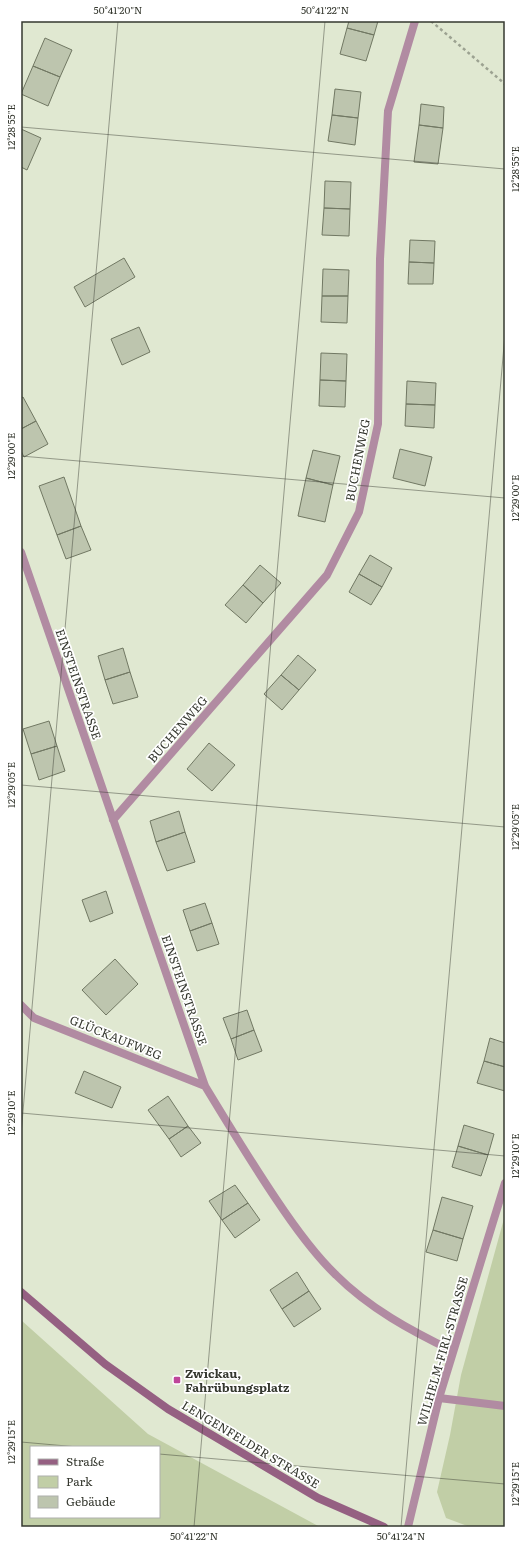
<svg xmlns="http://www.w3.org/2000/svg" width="526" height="1548" viewBox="0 0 526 1548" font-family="Literata,serif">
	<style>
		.green { fill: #c1cea6; fill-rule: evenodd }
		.building { fill: #bdc5ae; stroke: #717863 }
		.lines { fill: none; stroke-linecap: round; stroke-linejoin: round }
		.path { stroke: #9ca291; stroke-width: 2.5; stroke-dasharray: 3 3; stroke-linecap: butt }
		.service { stroke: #b18ba2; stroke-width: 8 }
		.minor { stroke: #b18ba2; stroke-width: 8 }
		.secondary { stroke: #956082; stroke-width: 8 }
		.ticks { fill: none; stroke: #35382f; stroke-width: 1; stroke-opacity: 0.45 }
		.poi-dot { fill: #bf469a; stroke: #fff; stroke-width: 1.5 }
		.labels { text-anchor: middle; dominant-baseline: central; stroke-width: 3.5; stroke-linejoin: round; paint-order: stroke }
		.street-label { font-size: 12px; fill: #35382f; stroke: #fff }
		.poi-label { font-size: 12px; font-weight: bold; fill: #35382f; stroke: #fff; text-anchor: start }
		.neatline { fill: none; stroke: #35382f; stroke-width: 1.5 }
		.ticks-label { font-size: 10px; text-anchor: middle; fill: #35382f }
	</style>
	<rect width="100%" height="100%" fill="#e0e8d1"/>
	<!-- green -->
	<path class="green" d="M505 1215V1527H470L446 1518 437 1492 450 1435 461 1375Z
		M21 1320 148 1434 320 1527H21ZM31 1447H159V1517H31Z"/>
	<!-- building -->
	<path class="building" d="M349 21H378L374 35 347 28Z
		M347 28 374 35 366 61 340 54Z
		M45 38 72 50 60 77 33 66Z
		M33 66 60 77 48 106 21 94Z
		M335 89 361 92 358 118 332 115Z
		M421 104 444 107 443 128 419 125Z
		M332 115 358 118 355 145 328 141Z
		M419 125 443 128 438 164 414 162Z
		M21 129 41 138 27 170 21 167Z
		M325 181 351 182 350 209 324 208Z
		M324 208 350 209 349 236 322 235Z
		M410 240 435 241 434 263 409 262Z
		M124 258 135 277 85 307 74 287Z
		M409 262 434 263 433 284H408Z
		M323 269 349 270 348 296H322Z
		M322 296H348L347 323 321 322Z
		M139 327 150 352 122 365 111 339Z
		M321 353 347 354 346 381 320 380Z
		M320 380 346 381 345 407 319 406Z
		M407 381 436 383 435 405 406 404Z
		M23 397 36 421 21 429V398Z
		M406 404 435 405 434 428 405 426Z
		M36 421 48 444 24 457 21 451V429Z
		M400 449 432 457 425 486 393 478Z
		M313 450 340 456 333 485 306 478Z
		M64 477 81 526 57 535 39 486Z
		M306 478 333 485 325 522 298 516Z
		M81 526 91 550 66 559 57 535Z
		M370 555 392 568 382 587 359 574Z
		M260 565 281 583 263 603 243 585Z
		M359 574 382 587 371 605 349 592Z
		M243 585 263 603 246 623 225 605Z
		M123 648 130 672 105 680 98 656Z
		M298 655 316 670 299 690 281 675Z
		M130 672 138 697 113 704 105 680Z
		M281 675 299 690 282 710 264 694Z
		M49 721 57 746 31 754 23 729Z
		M209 743 235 765 212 791 187 769Z
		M57 746 65 771 39 780 31 754Z
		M179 811 185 832 156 842 150 821Z
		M185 832 195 862 167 871 156 842Z
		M106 891 113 913 90 922 82 900Z
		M205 903 212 923 190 931 183 910Z
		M212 923 219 944 197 951 190 931Z
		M115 959 138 984 106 1015 82 990Z
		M247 1010 254 1030 231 1039 223 1018Z
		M254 1030 262 1051 238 1060 231 1039Z
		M490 1038 505 1043V1067L484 1061Z
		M484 1061 505 1067V1091L477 1083Z
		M84 1071 121 1087 112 1108 75 1093Z
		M168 1096 188 1126 169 1139 148 1110Z
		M464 1125 494 1134 488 1155 458 1146Z
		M188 1126 201 1143 181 1157 169 1139Z
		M458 1146 488 1155 481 1176 452 1167Z
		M235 1185 248 1203 222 1220 209 1201Z
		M442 1197 473 1206 463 1239 433 1230Z
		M248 1203 260 1220 235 1238 222 1220Z
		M433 1230 463 1239 457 1261 426 1252Z
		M297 1272 309 1291 282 1309 270 1290Z
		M309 1291 321 1309 294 1327 282 1309Z"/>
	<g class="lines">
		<!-- path -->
		<path class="path" d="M431 21 505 84"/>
		<!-- service -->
		<path class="service" d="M439 1398 505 1406"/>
		<!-- minor -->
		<path class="minor" d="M21 552 205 1086C228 1124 251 1162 276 1199 294 1226 313 1253 336 1275 369 1308 411 1331 453 1351
			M113 820 327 575 359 512 378 424 380 259 388 111 415 21
			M21 1005 34 1018 205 1086
			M408 1527 439 1398 505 1183"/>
		<!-- secondary -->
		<path class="secondary" d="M21 1292 105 1364 168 1409 318 1498 384 1527"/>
	</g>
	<!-- ticks -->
	<path class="ticks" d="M21 127 505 169M21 456 505 498M21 785 505 827M21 1113 505 1156M21 1134 118 21M21 1442 78 1447M159 1454 505 1484M194 1527 325 21M401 1527 505 334"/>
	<!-- markers -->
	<rect class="poi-dot" x="173" y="1376" width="8" height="8" rx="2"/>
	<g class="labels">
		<!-- street labels -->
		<g class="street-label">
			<text transform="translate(357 460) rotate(-79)">BUCHENWEG</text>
			<text transform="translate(79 684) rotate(71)">EINSTEINSTRASSE</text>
			<text transform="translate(177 729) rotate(-49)">BUCHENWEG</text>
			<text transform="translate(185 990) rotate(71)">EINSTEINSTRASSE</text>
			<text transform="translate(116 1037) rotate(22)">GLÜCKAUFWEG</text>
			<text transform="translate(442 1351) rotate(-74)">WILHELM-FIRL-STRASSE</text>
			<text transform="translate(251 1444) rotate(31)">LENGENFELDER STRASSE</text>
		</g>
		<!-- poi labels -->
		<g class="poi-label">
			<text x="185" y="1373">Zwickau,<tspan x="185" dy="14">Fahrübungsplatz</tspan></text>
		</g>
	</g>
	<!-- border -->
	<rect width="526" height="1548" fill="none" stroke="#ffffff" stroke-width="44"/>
	<!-- legend -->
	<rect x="30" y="1446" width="130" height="72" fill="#ffffff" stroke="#aeafac"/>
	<rect x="38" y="1459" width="20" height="6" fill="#956082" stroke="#aeafac"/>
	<text x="66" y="1466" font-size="12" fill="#35382f">Straße</text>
	<rect x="38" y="1476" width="20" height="12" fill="#c1cea6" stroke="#aeafac"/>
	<text x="66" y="1486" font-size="12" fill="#35382f">Park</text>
	<rect x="38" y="1496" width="20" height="12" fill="#bdc5ae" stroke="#aeafac"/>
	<text x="66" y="1506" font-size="12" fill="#35382f">Gebäude</text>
	<rect x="22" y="22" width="482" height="1504" class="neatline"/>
	<g class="ticks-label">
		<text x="118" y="14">50°41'20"N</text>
		<text x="325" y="14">50°41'22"N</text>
		<text transform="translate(11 127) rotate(-90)" y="4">12°28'55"E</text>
		<text transform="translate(515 169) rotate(-90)" y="4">12°28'55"E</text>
		<text transform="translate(11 456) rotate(-90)" y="4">12°29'00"E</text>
		<text transform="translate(515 498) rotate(-90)" y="4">12°29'00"E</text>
		<text transform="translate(11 785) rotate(-90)" y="4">12°29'05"E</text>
		<text transform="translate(515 827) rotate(-90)" y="4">12°29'05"E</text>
		<text transform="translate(11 1113) rotate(-90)" y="4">12°29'10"E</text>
		<text transform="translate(515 1156) rotate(-90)" y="4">12°29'10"E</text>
		<text transform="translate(11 1442) rotate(-90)" y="4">12°29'15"E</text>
		<text transform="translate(515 1484) rotate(-90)" y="4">12°29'15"E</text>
		<text x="194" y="1540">50°41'22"N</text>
		<text x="401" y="1540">50°41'24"N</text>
	</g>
</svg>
